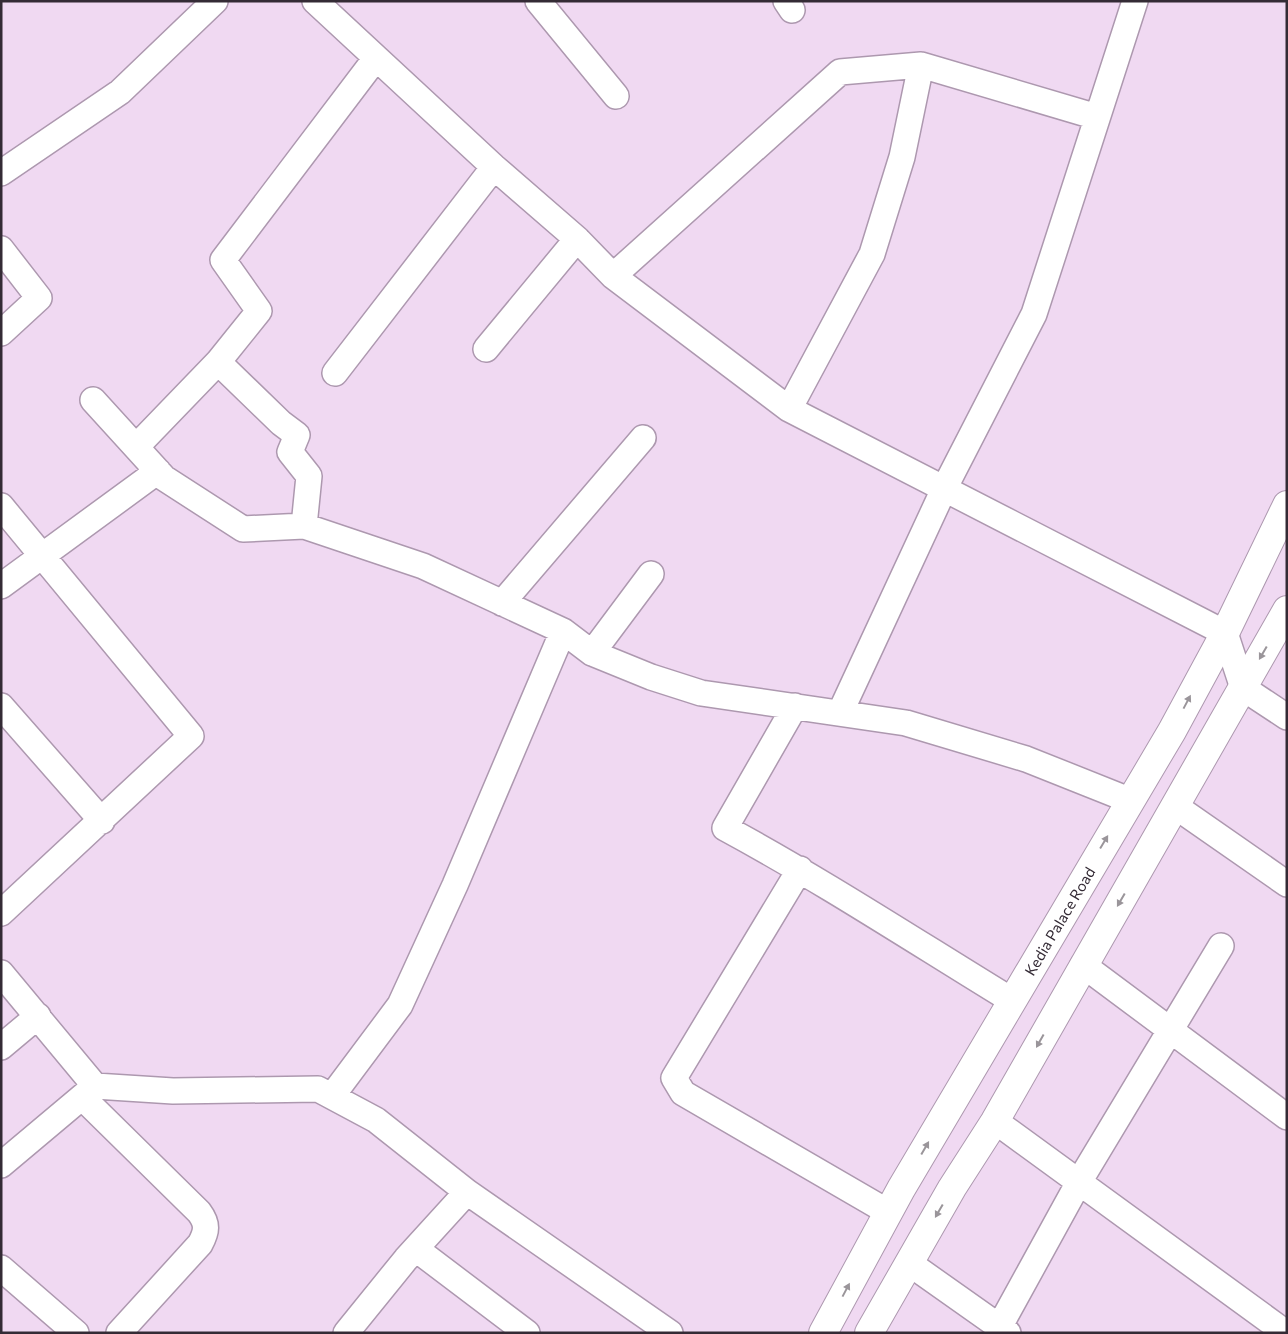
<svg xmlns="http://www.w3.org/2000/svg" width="1288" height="1334" viewBox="0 0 1288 1334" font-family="Commissioner,sans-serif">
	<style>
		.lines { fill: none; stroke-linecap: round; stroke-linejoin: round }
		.street-casing { stroke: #ad98af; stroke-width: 28 }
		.secondary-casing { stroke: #ad98af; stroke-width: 30 }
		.street { stroke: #fff; stroke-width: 25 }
		.secondary { stroke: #fff; stroke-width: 28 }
		.oneway { fill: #9a959a }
		.labels { text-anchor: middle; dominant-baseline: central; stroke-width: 4; stroke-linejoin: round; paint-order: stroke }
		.street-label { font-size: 15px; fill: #342b35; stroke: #fbe8fc }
	</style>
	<rect width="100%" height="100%" fill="#f0d9f2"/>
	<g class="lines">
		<!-- street casing -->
		<g class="street-casing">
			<path id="street" d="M315 1 494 167 577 239 613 276 789 409 1225 633 1243 688 1287 717
				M538 1 616 96
				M786 1 792 10
				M1 173 120 92 215 1
				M1 249 39 298 1 333
				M613 276 840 72 921 65 1097 117
				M486 349 577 239
				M218 362 281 423 297 435 290 452 309 476 304 526
				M335 373 494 167
				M93 400 164 478 243 529 304 526 423 566 563 631 592 653 651 677 701 693 906 723 1026 759 1129 800
				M789 409 872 254 902 157 921 65
				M136 447 218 362 259 311 223 260 376 58
				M1 506 191 736 1 913
				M1 586 158 471
				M502 603 643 438
				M592 653 651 574
				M1 706 102 821
				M795 706 725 828C823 881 916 942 1011 1000
				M840 713 944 489 1034 314 1135 1
				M1175 806 1287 884
				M800 869 674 1078 683 1093 888 1212
				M1083 965 1287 1117
				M1 973 95 1086
				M1 1047 38 1016
				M332 1096 400 1005 455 885 563 631
				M82 1097 199 1212C208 1224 207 1231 200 1244L119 1333
				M995 1121 1286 1333
				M1 1165 95 1086 173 1091 318 1089 376 1120 467 1192 670 1333
				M416 1249 527 1333
				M909 1263 1008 1333
				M1 1268 76 1333
				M346 1333 406 1259 467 1192
				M996 1333 1079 1182 1221 946"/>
		</g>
		<!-- secondary casing -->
		<g class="secondary-casing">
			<g id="secondary">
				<path id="s1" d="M823 1333 901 1189 1172 731 1225 633 1287 505"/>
				<path d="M869 1333 952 1188 995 1121 1287 610"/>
			</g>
		</g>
		<!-- street -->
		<use href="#street" class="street"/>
		<!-- secondary -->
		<use href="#secondary" class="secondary"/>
	</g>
	<!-- one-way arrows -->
	<defs><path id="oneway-solid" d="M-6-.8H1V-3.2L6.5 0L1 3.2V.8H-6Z" transform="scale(1.25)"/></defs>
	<g class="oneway">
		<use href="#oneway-solid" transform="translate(1263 653) rotate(120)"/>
		<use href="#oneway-solid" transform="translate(1187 702) rotate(-62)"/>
		<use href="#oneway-solid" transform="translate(1104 842) rotate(-59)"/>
		<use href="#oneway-solid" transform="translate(1121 900) rotate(120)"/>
		<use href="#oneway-solid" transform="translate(1040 1041) rotate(119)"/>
		<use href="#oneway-solid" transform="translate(925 1148) rotate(-60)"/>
		<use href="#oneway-solid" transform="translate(939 1211) rotate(120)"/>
		<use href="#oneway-solid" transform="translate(846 1290) rotate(-62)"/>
	</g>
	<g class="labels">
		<!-- street labels -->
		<g class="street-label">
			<text stroke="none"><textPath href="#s1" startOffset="475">Kedia Palace Road</textPath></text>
		</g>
	</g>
	<!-- border -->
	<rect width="1288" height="1334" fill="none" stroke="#342b35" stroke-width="5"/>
</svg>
